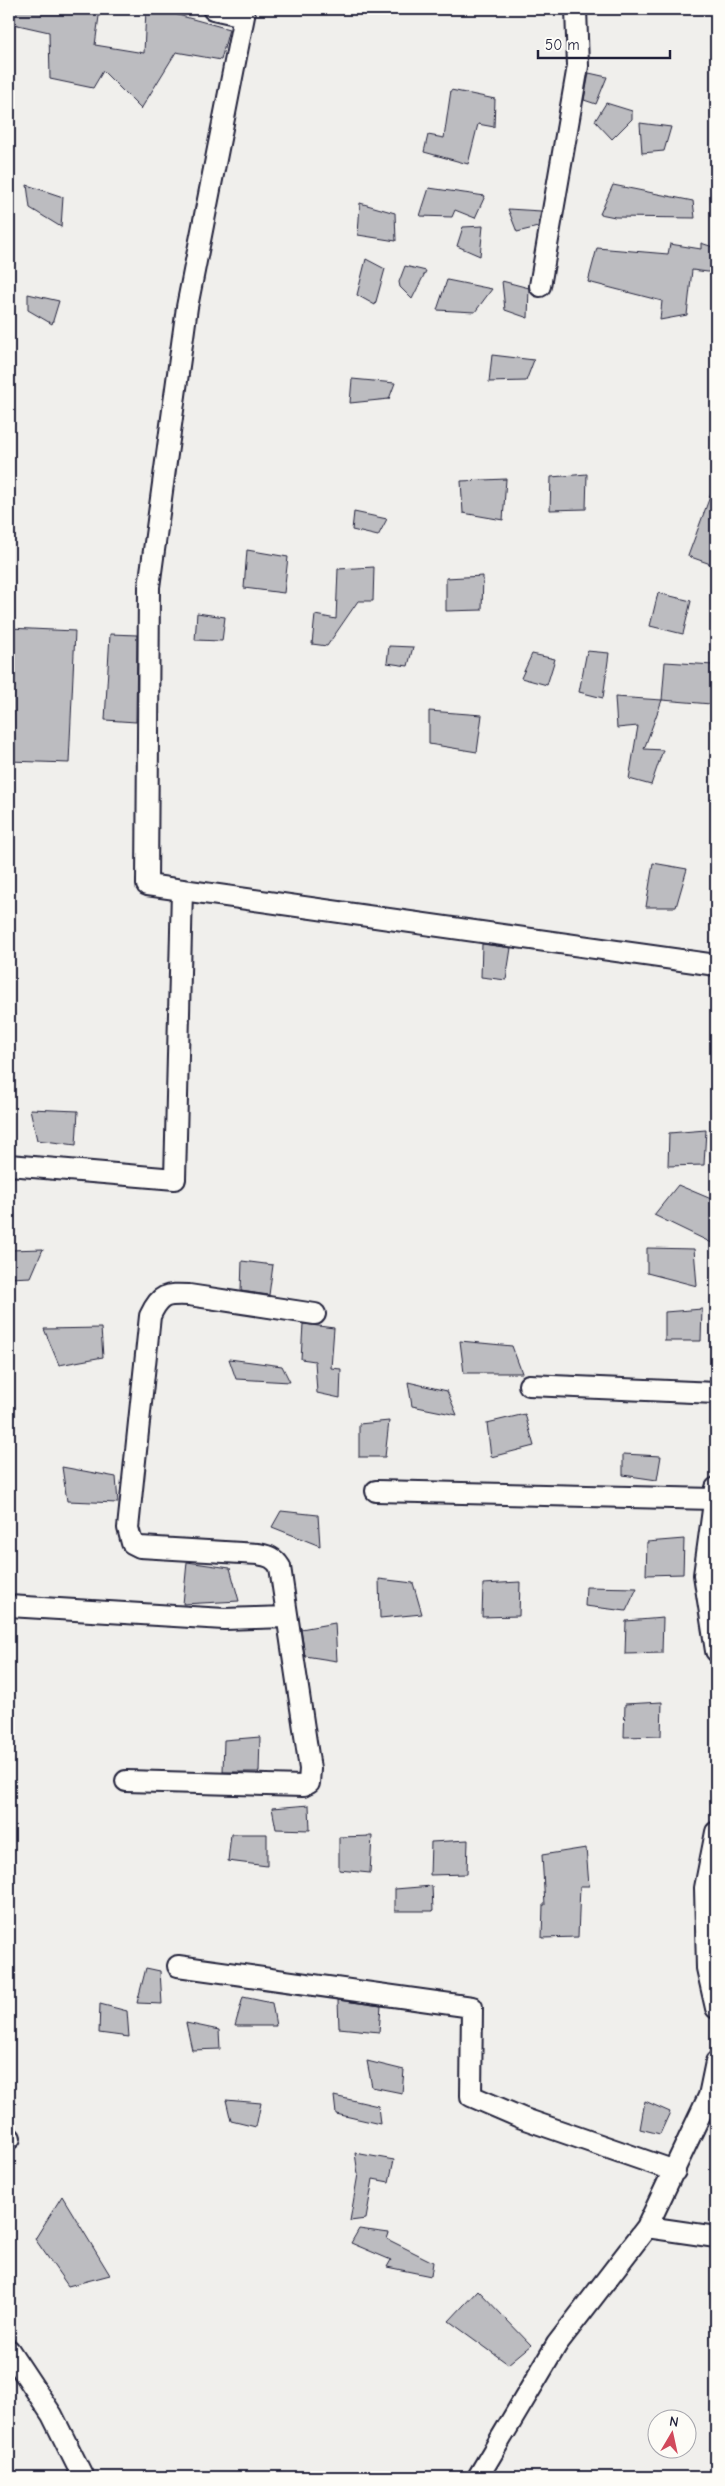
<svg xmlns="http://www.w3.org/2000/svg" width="725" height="2486" viewBox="0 0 725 2486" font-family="'Comic Neue',sans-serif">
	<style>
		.building { fill: #bcbcc0; stroke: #22223b }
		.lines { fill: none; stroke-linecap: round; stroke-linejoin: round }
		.minor-casing { stroke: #22223b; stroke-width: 24 }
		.minor { stroke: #fdfcf7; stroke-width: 20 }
	</style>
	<rect width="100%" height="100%" fill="#f0efec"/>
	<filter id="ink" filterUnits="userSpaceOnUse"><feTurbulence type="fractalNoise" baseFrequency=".02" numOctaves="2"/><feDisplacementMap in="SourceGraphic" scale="10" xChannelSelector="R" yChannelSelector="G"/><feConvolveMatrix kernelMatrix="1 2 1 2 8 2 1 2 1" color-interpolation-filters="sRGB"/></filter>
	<g filter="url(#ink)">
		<!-- building -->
		<path class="building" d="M9 9H100L95 45 144 53 146 9H156L229 29 221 60 176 52 141 109 103 71 93 88 50 79 49 32 9 23Z
			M589 73 607 77 596 104 584 100Z
			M451 90 495 99 494 127 478 124 468 164 424 152 428 135 444 138Z
			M606 103 632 111V119L612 139 595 121Z
			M640 123 671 127 664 151 642 153Z
			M27 185 63 197 61 227 30 208Z
			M613 185 693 201 695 218 615 217 600 214Z
			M429 188 485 196 475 218 455 210 452 217 420 216Z
			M360 203 395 213 396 241 358 235Z
			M508 209 541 211 538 227 517 232Z
			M483 226 480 256 457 246 463 227Z
			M701 243 716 248V273L692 270 687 315 660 320 662 301 588 282 597 248 668 254 670 244 701 249Z
			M366 259 385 269 375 305 357 295Z
			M405 266 426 271 412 299 400 287 399 282Z
			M447 280 492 289 475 312 437 310Z
			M502 281 529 288 528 318 505 310Z
			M28 294 59 301 52 324 28 310Z
			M492 355 534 360 526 381 489 382Z
			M352 379 395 383 389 399 350 403Z
			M587 474 586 509 550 510 551 477Z
			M506 479 503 520 463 513 461 481Z
			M715 483 716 484V566L688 556Z
			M354 512 387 519 378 536 352 530Z
			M247 550 288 557 284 593 244 588Z
			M374 567 373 601H358L327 646 312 644 315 615 336 619 338 569Z
			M483 576 482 610 446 611V578Z
			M658 593 691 601 683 634 650 626Z
			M197 613 225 617 222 641 195 640Z
			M9 628 75 631 69 763 9 761 11 671H9Z
			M110 634 137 635 136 722 105 720Z
			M389 646 413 647 408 666 387 663Z
			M587 651 609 653 603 698 579 692Z
			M532 654 555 659 547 685 521 678Z
			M665 662 714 665 711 704 662 700Z
			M615 697 662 700 644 749 663 750 651 785 629 779 638 726 617 728Z
			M429 711 482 715 477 752 429 744Z
			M653 863 687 869 676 907H646Z
			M482 944 511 948 506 980 481 977Z
			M30 1109 78 1111 76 1145 37 1140Z
			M706 1130 704 1165 668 1166 669 1133Z
			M678 1185 716 1201V1245L654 1215Z
			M647 1248 694 1249 697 1286 647 1273Z
			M43 1249 31 1277 9 1278V1250Z
			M242 1261 273 1265 269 1295 241 1291Z
			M702 1309 701 1341H665V1312Z
			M303 1324 334 1328 331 1368 341 1369 340 1398 317 1393 315 1361 301 1359Z
			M101 1328 103 1357 59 1365 44 1329Z
			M460 1341 512 1346 522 1373H464Z
			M229 1359 282 1366 290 1382 236 1379Z
			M408 1382 447 1391 457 1415 412 1406Z
			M525 1414 534 1446 491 1457 487 1423Z
			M389 1421 385 1457H359V1424Z
			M623 1454 661 1456 657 1480 623 1475Z
			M62 1467 116 1477 118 1503 67 1501Z
			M281 1511 318 1515 320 1546 272 1527Z
			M684 1539 683 1574 646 1575 647 1542Z
			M187 1562 230 1568 239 1601 183 1604Z
			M379 1579 413 1583 422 1614 380 1618Z
			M520 1582 519 1616 482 1617 483 1584Z
			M586 1587 637 1588 626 1611 585 1606Z
			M663 1618 662 1653 625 1654 626 1621Z
			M335 1623 337 1661 305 1656 301 1629Z
			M662 1702 661 1736 624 1737 625 1704Z
			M260 1737 259 1772H223L224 1740Z
			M309 1805 310 1830 276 1829 272 1808Z
			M231 1834H267V1866L228 1861Z
			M372 1836 370 1873 339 1870V1837Z
			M468 1840 467 1874 430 1875 431 1842Z
			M586 1848 589 1886H580L578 1937 542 1938 543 1905H545L542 1855Z
			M432 1886 433 1911H395V1889Z
			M146 1968 160 1971 162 2004 137 2003Z
			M243 1997 272 2003 276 2026H235Z
			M338 2000 381 2006 379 2032 339 2028Z
			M100 2004 127 2011 129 2037 99 2033Z
			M186 2023 219 2030 220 2049 192 2050Z
			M367 2061 404 2070 402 2093 372 2087Z
			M334 2096 378 2106 380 2124 336 2114Z
			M226 2100 261 2103 256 2127 231 2121Z
			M645 2101 670 2112 660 2134 640 2129Z
			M355 2153 394 2160 389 2182 373 2179 366 2219 350 2221 358 2174Z
			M62 2196 110 2275 68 2286 35 2239Z
			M359 2229 389 2233 387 2239 433 2262 431 2276 387 2267 391 2260 351 2243Z
			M478 2290 531 2345 508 2364 449 2321Z"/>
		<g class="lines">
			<!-- minor casing -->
			<g class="minor-casing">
				<path id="minor" d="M213 9 244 16 187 307 149 587 147 885 716 965
					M540 286 578 66 576 9
					M9 1165 175 1179 182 890
					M529 1385 716 1393
					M716 1488 704 1575 716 1651
					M376 1491 714 1499
					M9 1606 224 1619 286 1617
					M126 1781 303 1786 309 1783 310 1769 280 1567C274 1557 268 1556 258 1554L140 1547 132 1543 128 1528 150 1316C160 1294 166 1294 189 1295L315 1314
					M716 1832 705 1888 707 1968 716 2008
					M178 1966 472 2007 471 2096 522 2118 675 2171
					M9 2139 10 2138
					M647 2227 716 2237
					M9 2350 52 2415 83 2477
					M478 2477 557 2344 647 2227 709 2096 716 2062"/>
			</g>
			<!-- minor -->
			<use href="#minor" class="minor"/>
		</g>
	</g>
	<!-- margin -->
	<rect width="725" height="2486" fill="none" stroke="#fdfcf7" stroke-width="30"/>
	<rect x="15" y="15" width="695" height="2456" fill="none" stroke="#22223b" stroke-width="2" filter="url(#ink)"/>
	<!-- north arrow -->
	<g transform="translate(672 2434) rotate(9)"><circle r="24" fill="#fdfcf7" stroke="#a5a5ac"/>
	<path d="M0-4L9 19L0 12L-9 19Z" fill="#d1495b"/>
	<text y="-8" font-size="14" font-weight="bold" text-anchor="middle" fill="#22223b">N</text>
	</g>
	<!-- scale -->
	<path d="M538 50v8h132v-8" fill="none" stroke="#22223b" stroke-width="2.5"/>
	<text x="545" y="50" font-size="15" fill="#22223b" stroke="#fdfcf7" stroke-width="4" paint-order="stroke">50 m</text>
</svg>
